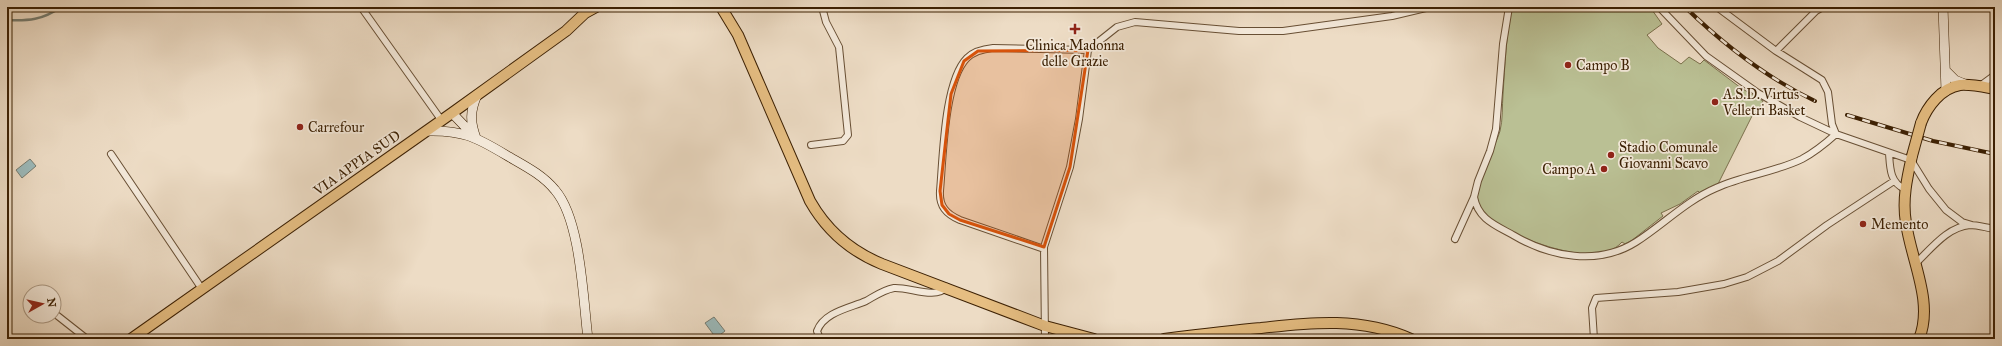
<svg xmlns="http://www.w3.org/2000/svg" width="2002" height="346" viewBox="0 0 2002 346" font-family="'IM FELL Great Primer',serif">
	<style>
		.green { fill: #bac094; stroke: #7b704c }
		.water { fill: #9bbabb; stroke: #757c71 }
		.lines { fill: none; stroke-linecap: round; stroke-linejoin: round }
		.stream { stroke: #757c71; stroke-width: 2.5 }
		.minor-casing { stroke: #684f34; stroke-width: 8 }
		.secondary-casing { stroke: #3c2003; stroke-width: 10 }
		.primary-casing { stroke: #3c2003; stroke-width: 12 }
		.minor { stroke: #f3e8d9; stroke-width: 6 }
		.secondary { stroke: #f3e8d9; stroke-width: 9 }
		.primary { stroke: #e6be82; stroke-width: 10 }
		.rail-casing { stroke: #3c2003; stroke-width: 4 }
		.rail { stroke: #f3e8d9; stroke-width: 2.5; stroke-dasharray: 8; stroke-linecap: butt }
		.primary-bridge-casing { stroke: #3c2003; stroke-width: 12; stroke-linecap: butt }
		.primary-bridge { stroke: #e6be82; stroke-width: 10 }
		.marked { fill: #d7530b; fill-opacity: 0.2; stroke: #d7530b; stroke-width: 3; stroke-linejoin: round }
		.poi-dot { fill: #8f2418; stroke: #f3e8d9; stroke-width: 1.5 }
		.labels { text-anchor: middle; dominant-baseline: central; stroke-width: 3.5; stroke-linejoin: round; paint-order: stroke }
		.poi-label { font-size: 14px; fill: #3c2003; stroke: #f3e8d9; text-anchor: start }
		.street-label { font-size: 14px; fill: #3c2003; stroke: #f3e8d9 }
	</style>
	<rect width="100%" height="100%" fill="#eddcc5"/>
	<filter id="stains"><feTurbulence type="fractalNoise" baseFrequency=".005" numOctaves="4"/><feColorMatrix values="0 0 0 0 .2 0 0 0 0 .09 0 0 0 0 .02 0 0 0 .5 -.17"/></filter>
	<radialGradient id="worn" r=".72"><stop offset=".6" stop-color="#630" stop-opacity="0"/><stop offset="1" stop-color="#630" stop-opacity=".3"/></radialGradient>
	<!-- green -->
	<path class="green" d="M1512 7H1642L1644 10 1650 7 1662 24 1647 35 1658 48 1681 64 1689 57 1700 64 1704 60 1741 88 1763 101 1757 113 1754 112 1718 184 1700 193 1698 191 1680 204 1661 213 1663 216 1631 241 1625 244 1622 242C1606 260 1577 254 1557 249 1537 244 1490 227 1480 208 1469 185 1494 152 1500 131 1503 120 1502 106 1503 94 1505 65 1506 36 1512 7Z"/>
	<!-- water -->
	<path class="water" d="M30 159 36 166 22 178 16 170Z
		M714 317 725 331 716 338 705 323Z"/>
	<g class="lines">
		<!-- stream -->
		<path class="stream" d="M7 20C28 21 43 20 61 7"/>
		<!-- minor casing -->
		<g class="minor-casing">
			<path id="minor" d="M361 7 442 121
				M1659 7 1706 56 1758 93 1800 117 1836 134 1911 160 1929 189 1946 210 1962 222 1972 225
				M1776 51 1816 11 1823 7
				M1980 86 1995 75
				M811 145 843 141 848 135 839 47 826 22 822 7
				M1889 153C1890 168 1890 183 1905 189
				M111 154 202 289
				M1474 197C1478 219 1495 225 1513 235 1550 257 1598 266 1636 242 1664 224 1686 201 1716 188 1744 175 1776 172 1802 159 1815 152 1826 143 1836 134L1832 124 1828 92 1822 80 1776 51 1717 7
				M1455 239 1474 197 1478 181 1490 151 1496 129 1503 44 1509 7
				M1044 249 960 220C946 214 939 206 940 191 943 158 944 81 967 58 974 51 983 49 993 48L1088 50
				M1915 264C1931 249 1947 227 1970 225 1978 225 1987 228 1995 229
				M54 313 87 339
				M820 339 817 331C824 312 850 308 866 301 875 296 883 290 894 288 910 287 935 300 947 287
				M1045 339 1044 247 1070 167 1079 119 1088 50 1117 27 1135 22 1239 31H1283L1392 16 1430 7
				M1594 339 1592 308 1596 298 1678 292 1724 284 1747 277 1778 261 1827 225 1894 181"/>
		</g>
		<!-- secondary casing -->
		<g class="secondary-casing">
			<path id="secondary" d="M1943 7 1946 91
				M1946 71 1955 80 1967 85
				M452 113 474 136
				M427 131C463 130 476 137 506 155 523 165 542 174 555 190 581 220 583 299 588 339
				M476 138C470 122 470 111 477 95"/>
		</g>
		<!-- primary casing -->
		<g class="primary-casing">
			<path id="primary" d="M721 7 738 35 810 201C827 231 850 251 882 264L1045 326 1094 339
				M1921 123C1927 107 1941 88 1960 85 1971 84 1984 87 1995 89
				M1912 156C1907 178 1902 200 1906 223 1911 260 1934 302 1919 339
				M131 339 452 113 566 31 585 13 596 7
				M1164 339C1196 335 1228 331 1261 328 1312 322 1362 317 1411 339"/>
		</g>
		<!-- minor -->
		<use href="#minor" class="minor"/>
		<!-- secondary -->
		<use href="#secondary" class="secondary"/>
		<!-- primary -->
		<use href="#primary" class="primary"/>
		<!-- rail casing -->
		<g class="rail-casing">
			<path id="rail" d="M1685 7C1723 44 1767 78 1815 101
				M1847 115 1933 141 1995 154"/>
		</g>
		<!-- rail -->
		<use href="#rail" class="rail"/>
		<!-- primary-bridge casing -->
		<g class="primary-bridge-casing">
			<path id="primary-bridge" d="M1912 156 1921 123"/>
		</g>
		<!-- primary-bridge -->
		<use href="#primary-bridge" class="primary-bridge"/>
	</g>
	<!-- marked area -->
	<path class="marked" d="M1088 50 1070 167 1044 247 960 220 949 214 942 205 940 191 951 94 964 61 978 51Z"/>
	<!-- markers -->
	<g class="poi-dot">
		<path d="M1073 23h4v4h4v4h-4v4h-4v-4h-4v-4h4z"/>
		<circle cx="1568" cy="65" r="4"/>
		<circle cx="1715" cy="102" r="4"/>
		<circle cx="300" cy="127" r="4"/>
		<circle cx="1611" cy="155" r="4"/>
		<circle cx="1604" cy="169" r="4"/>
		<circle cx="1863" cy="224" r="4"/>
	</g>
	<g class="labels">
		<!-- poi labels -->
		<g class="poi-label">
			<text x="1075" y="45" text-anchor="middle">Clinica Madonna<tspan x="1075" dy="16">delle Grazie</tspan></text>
			<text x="1576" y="65">Campo B</text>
			<text x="1723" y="94">A.S.D. Virtus<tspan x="1723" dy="16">Velletri Basket</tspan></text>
			<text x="308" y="127">Carrefour</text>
			<text x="1619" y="147">Stadio Comunale<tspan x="1619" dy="16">Giovanni Scavo</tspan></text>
			<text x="1596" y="169" text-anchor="end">Campo A</text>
			<text x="1871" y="224">Memento</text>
		</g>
		<!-- street labels -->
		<g class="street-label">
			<text transform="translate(357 163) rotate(-35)">VIA APPIA SUD</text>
		</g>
	</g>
	<!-- margin -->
	<rect width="2002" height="346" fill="none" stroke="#eddcc5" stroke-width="24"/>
	<rect x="8" y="8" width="1986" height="330" fill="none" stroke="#3c2003" stroke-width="2"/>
	<rect x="12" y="12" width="1978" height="322" fill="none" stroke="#3c2003"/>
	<!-- north arrow -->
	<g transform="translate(42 304) rotate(82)"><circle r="19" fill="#f3e8d9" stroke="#aa9883"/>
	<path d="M0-3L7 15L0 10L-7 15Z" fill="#8f2418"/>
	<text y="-6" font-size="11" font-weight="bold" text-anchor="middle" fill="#3c2003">N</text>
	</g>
	<rect width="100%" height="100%" filter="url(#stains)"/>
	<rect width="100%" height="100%" fill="url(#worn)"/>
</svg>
